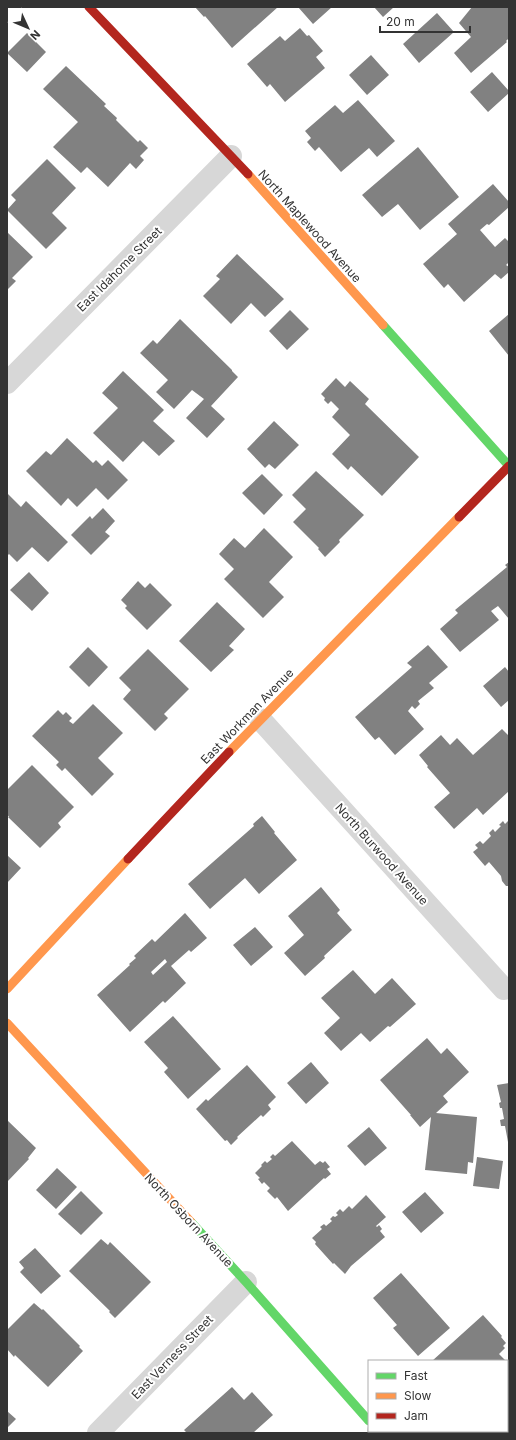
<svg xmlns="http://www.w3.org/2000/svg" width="516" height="1440" viewBox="0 0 516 1440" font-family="Inter,sans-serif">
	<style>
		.building { fill: #818181; fill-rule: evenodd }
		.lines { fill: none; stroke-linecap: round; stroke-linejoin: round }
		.street { stroke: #d7d7d7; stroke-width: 22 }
		.fast { stroke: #63d668; stroke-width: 9 }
		.slow { stroke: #ff974d; stroke-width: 9 }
		.jam { stroke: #b3261e; stroke-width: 9 }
		.labels { text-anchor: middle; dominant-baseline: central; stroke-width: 4; stroke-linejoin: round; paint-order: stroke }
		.street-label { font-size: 12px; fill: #333; stroke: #fff }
	</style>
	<rect width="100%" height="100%" fill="#fff"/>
	<!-- building -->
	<path class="building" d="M195 7H278L232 48 205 16 204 17Z
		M298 7H332L313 24Z
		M374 7H394L383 17Z
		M472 7H509V38L506 41 507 42 471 73 454 53 471 37 459 23Z
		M437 13 454 32 419 63 403 44Z
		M300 28 307 36 309 35 323 51 316 57 325 68 285 102 270 84 267 87 247 64 280 36 285 41Z
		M27 33 46 52 27 72 7 53Z
		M371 55 389 75 367 95 349 75Z
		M66 66 106 104 104 106 117 118 116 120 138 142 140 140 148 148 140 156 144 160 136 169 130 163 108 187 87 167 81 173 53 147 78 122 43 89Z
		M492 72 509 91V93L488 112 470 92Z
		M358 100 395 141 377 157 369 148 341 172 319 147 315 151 307 142 311 138 305 131 335 105 343 113Z
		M418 147 459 197 420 230 398 204 382 217 362 195Z
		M47 159 76 188 52 213 67 228 46 249 7 210 16 200 11 195Z
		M493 184 509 202V207L489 225 487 224 480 230 495 247 505 238 509 242V262L506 265 509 267V272L501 279 495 274 464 302 448 284 444 288 423 264 457 234 448 224Z
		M7 232 33 257 12 278 16 281 7 290Z
		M237 254 284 299 265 317 251 303 231 324 203 296 220 279 216 276Z
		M290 310 309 329 287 350 269 331Z
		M509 314V356L489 331Z
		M180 319 232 370V371L238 377 211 406 225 419 207 438 186 418 204 399 192 390 174 409 156 392 168 380 140 353 153 340 157 344Z
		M123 371 164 410 153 421 175 441 159 456 143 441 123 462 93 433 118 408 102 393Z
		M336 378 345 387 350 381 369 399 365 404 419 457 382 496 351 466 348 470 332 454 350 435 332 417 339 409 331 401 328 404 324 400 325 398 321 394Z
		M274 421 299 445 275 469 269 464 265 468 247 449Z
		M67 438 93 463 96 460 102 466 108 460 128 480 108 500 96 488 77 507 68 498 61 506 26 471 46 451 51 455Z
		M316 471 364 515 339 540 340 542 325 557 318 549 319 548 293 522 306 509 292 495Z
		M262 474 283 495 264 515 242 493Z
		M7 493 21 507 26 501 68 542 48 562 32 547 17 562 9 554 7 556Z
		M103 508 115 521 105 532 110 536 91 555 71 535 90 516 92 519Z
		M264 528 293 557 269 582 284 597 263 618 224 579 234 569 219 554 234 538 245 548Z
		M509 562V619L498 606 491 611 499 620 460 652 440 629 458 613 455 610 507 567 505 565Z
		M29 572 49 593 32 611 10 590Z
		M138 581 145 588 150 583 172 605 147 630 125 608 127 606 121 600Z
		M217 602 245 629 229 646 234 650 211 672 179 641Z
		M428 645 448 667 429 683 434 688 418 701 420 704 415 709 412 706 408 711 424 729 395 755 379 737 375 740 355 717 412 667 407 663Z
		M88 647 108 667 89 687 69 667Z
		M148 649 189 689 164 714 168 718 155 731 123 699 131 690 119 678Z
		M505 667 509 672V700L501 707 483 686Z
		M93 704 123 733 98 758 114 774 92 796 65 768 62 771 56 765 59 762 32 736 58 710 63 715 66 712 72 718 69 721 73 724Z
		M502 729 509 736V791L483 815 477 808 454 829 434 807 450 793 427 767 428 766 419 755 441 735 450 745 457 738 473 755Z
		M32 765 74 807 58 823 61 827 40 848 8 817H9L7 814V790Z
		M262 816 275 832 274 833 297 860 259 894 245 878 210 909 188 884 254 826 253 824Z
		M503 821 505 824 508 821 509 822V886H506L502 881 501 876 489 862 485 866 473 852 478 848 475 845 480 841 483 844 491 836 489 833 493 829 495 832 501 826 499 825Z
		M7 855 21 868 7 883Z
		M321 887 340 910 337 913 352 930 324 956 325 958 305 976 284 953 304 935 288 916Z
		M185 913 207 938 191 952 189 950 171 966 186 983 165 1003 163 1001 130 1032 97 995 130 965 129 964 136 958 134 956 152 939 155 942ZM165 959 167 962 153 975 151 972Z
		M255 927 273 947 251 966 233 945Z
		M353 970 375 994 392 978 416 1004 390 1027 388 1026 370 1042 361 1033 341 1051 324 1033 340 1018 321 998Z
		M173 1016 221 1069 188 1099 164 1072 168 1068 144 1042Z
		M427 1038 441 1054 447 1048 469 1072 443 1096 448 1102 436 1113 477 1117 473 1163 468 1162 467 1174 425 1170 431 1117 420 1127 410 1115H411L380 1080Z
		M311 1062 329 1083 306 1104 287 1083Z
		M247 1065 276 1097 268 1105 271 1109 263 1117 261 1115 237 1137 238 1138 231 1145 227 1140 225 1141 196 1109 206 1099 208 1101Z
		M509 1083V1142H508L505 1126H501L500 1120 504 1119 502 1108H500L499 1103 501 1102 497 1085Z
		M7 1120 36 1148 28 1158 29 1159 7 1182Z
		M369 1127 387 1148 365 1166 347 1146Z
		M292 1141 315 1165 320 1161 323 1163 325 1161 330 1167 327 1169 331 1174 325 1179 324 1178 288 1211 277 1197 275 1199 267 1191 270 1188 264 1182 262 1184 258 1179 260 1178 255 1173 262 1166 261 1165 265 1161 267 1163 272 1159 270 1157 273 1154 275 1156Z
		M477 1157 503 1161 499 1189 473 1186Z
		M57 1168 77 1187 56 1209 36 1190Z
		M81 1191 103 1213 81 1235 58 1214Z
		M425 1192 444 1213 421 1233 402 1212Z
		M366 1195 386 1217 376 1226 377 1227 379 1225 382 1229 380 1231 385 1237 351 1266 345 1274 334 1263 333 1264 315 1244 316 1242 312 1238 322 1229 320 1227 324 1224 326 1226 332 1221 330 1219 333 1216 335 1217 338 1215 336 1213 340 1209 343 1212 349 1206 352 1209Z
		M101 1239 108 1245 110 1242 151 1282 115 1318 109 1312 110 1311 69 1271Z
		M35 1248 61 1276 41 1294 20 1272 24 1268 19 1262Z
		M401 1273 450 1328 418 1356 393 1328 397 1325 373 1298Z
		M34 1303 42 1310 43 1309 80 1346 79 1347 83 1351 48 1387 15 1355 14 1357 7 1349V1330Z
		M483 1315 502 1336 501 1337 506 1343 503 1346 505 1348 499 1354 506 1361H432Z
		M232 1387 244 1400 252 1392 273 1415 253 1433H187L184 1430Z
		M509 1408V1433H485L483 1431H507V1410Z
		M7 1411 16 1419 7 1428Z"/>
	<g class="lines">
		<!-- street -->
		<path class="street" d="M7 383 231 156
			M260 719 504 989
			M378 1431 380 1433
			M98 1433 246 1282"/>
		<!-- fast -->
		<path class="fast" d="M383 325 509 466
			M191 1222 246 1282 369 1421"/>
		<!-- slow -->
		<path class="slow" d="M248 174 383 325
			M229 752 459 517
			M7 989 128 859
			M7 1023 191 1222"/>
		<!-- jam -->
		<path class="jam" d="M89 7 248 174
			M459 517 509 466
			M128 859 229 752"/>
	</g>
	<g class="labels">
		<!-- street labels -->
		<g class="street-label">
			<text transform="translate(310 226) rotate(48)">North Maplewood Avenue</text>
			<text transform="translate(119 269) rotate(-45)">East Idahome Street</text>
			<text transform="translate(247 716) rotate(-46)">East Workman Avenue</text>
			<text transform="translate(382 854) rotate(48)">North Burwood Avenue</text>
			<text transform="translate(189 1220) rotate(47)">North Osborn Avenue</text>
			<text transform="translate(172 1357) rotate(-46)">East Verness Street</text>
		</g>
	</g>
	<!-- border -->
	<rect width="516" height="1440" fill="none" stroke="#333333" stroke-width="16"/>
	<!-- legend -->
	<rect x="368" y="1360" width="140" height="72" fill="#ffffff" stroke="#adadad"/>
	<rect x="376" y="1373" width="20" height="6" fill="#63d668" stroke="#adadad"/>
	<text x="404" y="1380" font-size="12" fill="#333333">Fast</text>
	<rect x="376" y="1393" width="20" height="6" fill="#ff974d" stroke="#adadad"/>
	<text x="404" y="1400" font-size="12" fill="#333333">Slow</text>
	<rect x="376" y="1413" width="20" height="6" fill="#b3261e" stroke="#adadad"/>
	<text x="404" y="1420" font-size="12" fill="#333333">Jam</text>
	<!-- north arrow -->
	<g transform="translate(28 28) rotate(134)" stroke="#ffffff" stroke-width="3" paint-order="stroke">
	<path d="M0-3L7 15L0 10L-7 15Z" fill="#333333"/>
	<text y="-6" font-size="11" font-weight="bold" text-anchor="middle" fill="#333333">N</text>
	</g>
	<!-- scale -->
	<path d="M380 26v6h90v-6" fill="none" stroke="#333333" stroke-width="2"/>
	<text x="386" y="26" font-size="12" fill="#333333" stroke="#ffffff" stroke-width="3" paint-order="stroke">20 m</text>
</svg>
